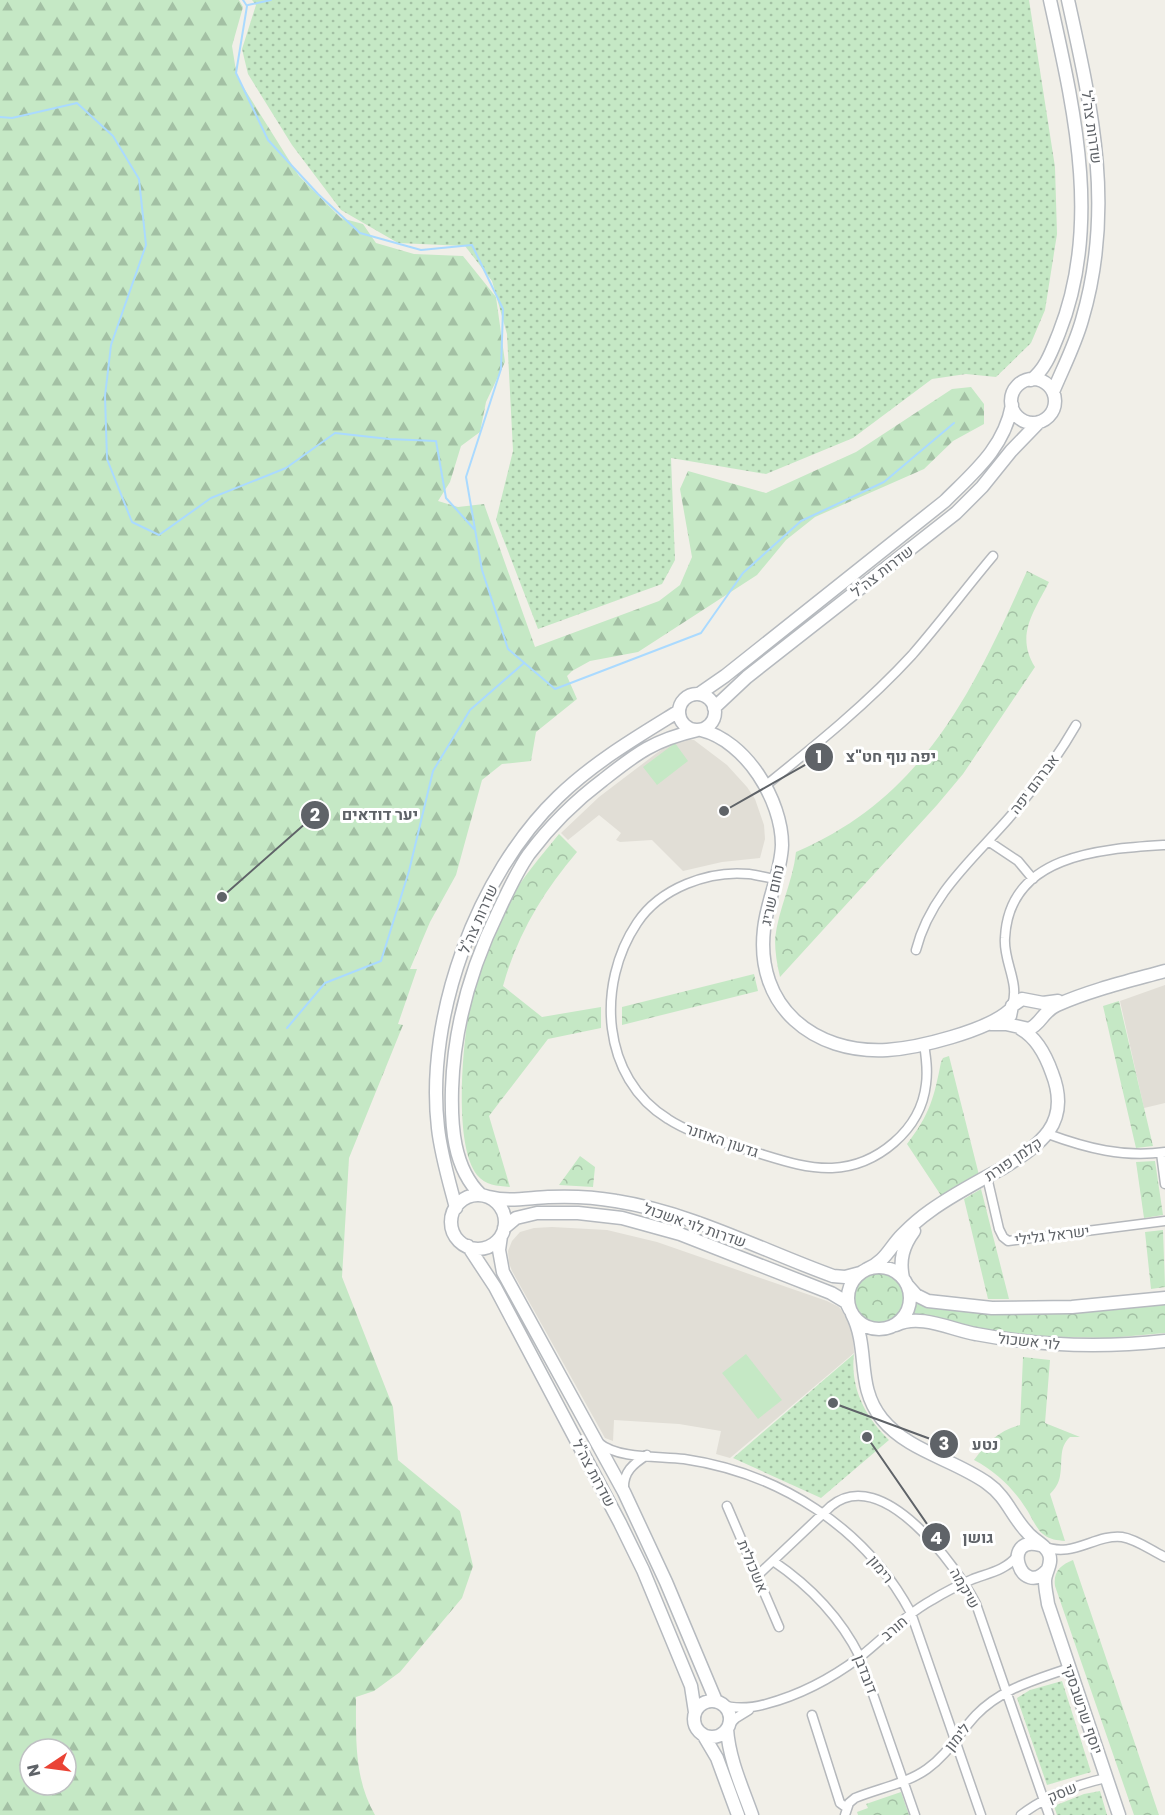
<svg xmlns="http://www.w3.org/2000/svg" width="1165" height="1815" viewBox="0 0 1165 1815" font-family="Poppins,Heebo,sans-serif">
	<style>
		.education { fill: #e1ded6 }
		.grass { fill: url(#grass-dots) }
		.forest { fill: url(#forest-firs); fill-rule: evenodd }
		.park { fill: url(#park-crowns) }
		.pitch { fill: #c5e8c5 }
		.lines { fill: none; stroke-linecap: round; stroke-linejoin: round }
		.stream { stroke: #aadaff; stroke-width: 2 }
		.street-casing { stroke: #b5b8bc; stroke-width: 11 }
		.secondary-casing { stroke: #b6babf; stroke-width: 15 }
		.street { stroke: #fff; stroke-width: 8 }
		.secondary { stroke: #fff; stroke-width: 12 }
		.labels { text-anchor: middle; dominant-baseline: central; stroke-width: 6; stroke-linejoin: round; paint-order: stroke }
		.street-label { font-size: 15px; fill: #5f6368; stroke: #fff }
		.leader { fill: none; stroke: #5f6368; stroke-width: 2 }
		.callout-dot { fill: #5f6368; stroke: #fff; stroke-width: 2 }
		.mark-label { font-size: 18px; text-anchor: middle; font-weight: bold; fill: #fff }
		.callout-label { font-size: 16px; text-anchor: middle; font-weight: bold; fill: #5f6368; stroke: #fff; stroke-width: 6; stroke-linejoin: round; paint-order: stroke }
	</style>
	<defs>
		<pattern id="grass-dots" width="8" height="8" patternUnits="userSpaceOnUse" patternTransform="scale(1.5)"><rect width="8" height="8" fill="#c5e8c5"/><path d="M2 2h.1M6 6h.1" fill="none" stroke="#a3c0a4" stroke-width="1.8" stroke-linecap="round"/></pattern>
		<pattern id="forest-firs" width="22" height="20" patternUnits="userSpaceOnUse" patternTransform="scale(1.5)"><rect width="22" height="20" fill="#c5e8c5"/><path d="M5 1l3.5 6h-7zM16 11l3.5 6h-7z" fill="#a3c0a4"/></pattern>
		<pattern id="park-crowns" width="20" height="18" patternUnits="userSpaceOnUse" patternTransform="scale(1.5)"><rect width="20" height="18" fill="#c5e8c5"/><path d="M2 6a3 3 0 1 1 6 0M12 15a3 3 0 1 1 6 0" fill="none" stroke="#a3c0a4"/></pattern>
	</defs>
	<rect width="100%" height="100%" fill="#f1efe8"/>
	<!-- education -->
	<path class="education" d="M685 739 694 740 727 765 747 787 755 799 764 825 765 839 760 858 722 862 683 871 652 840 620 842 616 840 621 833 599 815 568 840 561 833 599 797 670 743Z
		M1165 985V1103L1144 1108 1120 1001Z
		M552 1227 607 1230 657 1242 827 1301 839 1307 845 1315 853 1336 854 1353 730 1458 716 1454 721 1431 679 1424 614 1420 613 1441 605 1438 512 1271 509 1263 508 1251 512 1241 520 1232 534 1228Z"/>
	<!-- grass -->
	<path class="grass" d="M252 0H1029L1055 167 1057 234 1045 310 1031 343 996 377 966 374 932 379 853 438 766 474 671 458 675 560 662 584 538 629 496 520 513 451 507 334 492 281 465 246 398 243 341 210 292 145 248 74 242 49 256 5Z
		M854 1354C850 1388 865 1417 889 1440L821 1498 733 1458Z
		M1062 1681 1091 1772 1047 1785 1017 1698 1030 1690Z
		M1100 1791 1107 1815H1057L1054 1806 1084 1794Z"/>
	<!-- forest -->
	<path class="forest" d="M0 0H239L243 7 232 46 237 77 299 176 341 218 363 224 376 243 414 254 463 256 496 297 505 362 486 402 480 432 461 446 450 482 438 501 458 507 484 504 535 647 659 601 680 585 692 557 680 489 688 471 766 493 856 452 952 389 971 387 984 404V424L953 441 924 469 815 517 786 540 757 575 638 652 590 661 572 671 567 676 577 699 536 732 531 761 502 764 482 780 456 875 430 922 410 969H417L398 1024 403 1025 349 1158 342 1277 393 1407 398 1460 460 1511 473 1566 462 1598 400 1672 374 1691 356 1697C356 1738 354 1779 375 1815H0ZM30 1749H66V1785H30Z"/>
	<!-- park -->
	<path class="park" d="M1027 571 1049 582C1034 612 1015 635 1035 667L963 774 937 805 780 977C777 965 775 952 775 939 778 909 793 882 796 852 924 797 973 691 1027 571Z
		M559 834 577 852C543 892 517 935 503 986L542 1017 601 1007V1028L548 1039 489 1116 510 1187C497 1186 485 1185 477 1175 451 1142 464 1024 474 985 480 965 489 944 497 925 511 891 536 862 559 834Z
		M754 974 758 991 622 1025V1007Z
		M1119 1001 1153 1146 1136 1148 1103 1006Z
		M949 1056 979 1175 942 1197 907 1144C930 1114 934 1098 941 1062L943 1058Z
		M580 1156 595 1167 593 1187 559 1185Z
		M1155 1161 1163 1215 1144 1218 1136 1162Z
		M981 1189 1009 1299H988L964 1199Z
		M1163 1230 1165 1287 1151 1289 1145 1232Z
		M853 1298a26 26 0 1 1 52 0a26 26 0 1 1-52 0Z
		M916 1300C940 1304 965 1310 989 1312 1048 1317 1107 1310 1165 1304V1333L1109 1338 1025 1336 913 1316Z
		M1023 1357 1050 1360 1045 1423 1080 1437H1070C1058 1448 1063 1462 1060 1476 1059 1483 1055 1489 1050 1494L1065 1541C1057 1540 1050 1540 1043 1534 1036 1529 1031 1515 1025 1507 1012 1487 995 1471 974 1460 986 1444 999 1430 1020 1425Z
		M1073 1560 1159 1815H1134L1055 1586C1053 1571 1061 1565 1073 1560Z
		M901 1792 909 1815H858L857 1812 868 1808 866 1804Z"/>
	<!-- pitch -->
	<path class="pitch" d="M675 743 688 761 657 785 643 767Z
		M746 1354 782 1400 758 1419 722 1373Z"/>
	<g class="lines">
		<!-- stream -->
		<path class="stream" d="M243 0 247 6 236 73 268 140 318 194 360 233 421 250 472 245 503 309 501 369 466 477 482 570 508 649 555 689 701 633 743 573 801 521 884 482 954 423
			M248 5 271 0
			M0 117 12 118 77 103 113 136 139 179 146 245 111 345 105 396 107 459 132 522 159 535 211 498 286 468 335 433 389 439 436 441 446 498 474 529
			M287 1028 325 983 381 961 409 871 433 771 470 710 524 663"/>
		<!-- street casing -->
		<g class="street-casing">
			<path id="street" d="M765 786C816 745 868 703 912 655 940 623 966 588 993 556
				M988 841 1018 861 1033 879
				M775 879C767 878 758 875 749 874 709 870 660 888 637 923 596 984 601 1078 668 1119 691 1134 718 1140 744 1149 773 1157 802 1169 832 1168 877 1166 921 1130 926 1084 928 1070 926 1057 924 1044
				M916 950C930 895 972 860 1008 819 1033 790 1057 758 1076 725
				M1012 1005C1020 983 1003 961 1005 938 1009 854 1101 849 1165 845
				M1048 1134C1086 1148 1124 1158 1165 1152
				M1161 1153 1165 1184
				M987 1177 999 1229 1003 1237 1008 1241 1165 1221
				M599 1443C618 1459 659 1456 684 1459 779 1473 865 1527 911 1613L981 1815
				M624 1489C623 1472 633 1464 647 1455
				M727 1506 779 1627
				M1043 1546C1072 1559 1095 1534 1122 1537 1136 1539 1152 1551 1165 1557
				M773 1561C810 1586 840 1617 860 1657L915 1815
				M757 1576 831 1506C882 1464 956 1565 976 1604L1049 1815
				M721 1704C736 1710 751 1708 766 1704 800 1695 832 1678 860 1657 884 1638 905 1615 932 1600 945 1592 959 1585 973 1579 989 1573 1006 1570 1017 1556
				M812 1715 840 1803 847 1808
				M728 1726 736 1718 749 1710
				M845 1815 849 1803 855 1798C879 1788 906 1784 927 1769 948 1754 959 1733 976 1715 1002 1688 1036 1680 1069 1668
				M1021 1815C1047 1795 1075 1785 1106 1778"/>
		</g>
		<!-- secondary casing -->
		<g class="secondary-casing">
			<path id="secondary" d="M1011 401a22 22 0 1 1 44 0a22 22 0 1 1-44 0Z
				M1031 380C1046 369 1052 350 1059 333 1102 225 1074 109 1050 0
				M1053 392C1063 368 1075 345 1082 320 1115 209 1092 109 1068 0
				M699 694 725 676 945 501C974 472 1004 448 1012 405
				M679 712a18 18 0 1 1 36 0a18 18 0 1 1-36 0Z
				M714 708 747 677 956 513 982 487 1011 451 1039 422
				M701 730C746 741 782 800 782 845 781 874 767 900 764 929 755 1006 813 1054 887 1050 918 1048 987 1031 1010 1010
				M1010 1016 1012 1006 1022 999 1043 1003 1058 1001
				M991 1024H1006L1029 1029C1041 1024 1043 1011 1057 1005 1091 990 1129 981 1165 971
				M481 1195C453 1168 451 1125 452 1089 454 1025 471 967 499 910 508 891 517 871 529 854 550 826 575 801 603 780 637 753 654 740 698 730
				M451 1222a27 27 0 1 1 54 0a27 27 0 1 1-54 0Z
				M489 1197C509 1202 527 1198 548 1197 571 1196 594 1197 616 1201 692 1213 761 1250 833 1276L845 1277 860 1273
				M456 1208C449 1181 441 1155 438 1128 425 1017 477 875 558 797 594 762 637 737 679 711
				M504 1228 516 1218 537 1213H578L622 1218 680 1234 831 1293 846 1302 850 1310
				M501 1236 499 1250 503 1272 624 1492 666 1582 716 1701
				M468 1246 495 1287 620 1523 643 1570 691 1686 695 1712
				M848 1298a31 31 0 1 1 62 0a31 31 0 1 1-62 0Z
				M867 1269C885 1262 890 1247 902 1235 911 1226 920 1218 930 1211 952 1195 977 1182 1001 1169 1040 1145 1072 1124 1052 1073 1046 1056 1037 1038 1021 1029
				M903 1278C899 1260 903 1246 914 1231
				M908 1286 916 1295 928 1301 992 1308 1072 1307 1165 1298
				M852 1314C870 1349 855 1386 882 1419 908 1451 953 1459 987 1483 1007 1497 1011 1515 1027 1532 1033 1540 1046 1545 1049 1554 1053 1564 1045 1572 1045 1581 1045 1589 1047 1596 1048 1604L1119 1815
				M896 1325C920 1313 952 1330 976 1334 1039 1346 1102 1348 1165 1341
				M1040 1545C1000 1534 1021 1601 1048 1569
				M694 1719a18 18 0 1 1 36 0a18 18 0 1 1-36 0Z
				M727 1729C729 1759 742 1787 752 1815
				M704 1736 717 1758 738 1815"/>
		</g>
		<!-- street -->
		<use href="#street" class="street"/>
		<!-- secondary -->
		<use href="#secondary" class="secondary"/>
	</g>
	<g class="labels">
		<!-- street labels -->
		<g class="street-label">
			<text transform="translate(1092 127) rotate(82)">שדרות צה"ל</text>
			<text transform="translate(882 571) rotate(-38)">שדרות צה"ל</text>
			<text transform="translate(1034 784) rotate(-53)">אברהם יפה</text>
			<text transform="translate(772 895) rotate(-77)">נחום שריג</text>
			<text transform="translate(478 919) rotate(-66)">שדרות צה"ל</text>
			<text transform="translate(722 1140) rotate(19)">גדעון האוזנר</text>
			<text transform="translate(1013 1159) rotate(-34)">קלמן פורת</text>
			<text transform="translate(695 1225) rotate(19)">שדרות לוי אשכול</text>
			<text transform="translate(1052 1235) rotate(-7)">ישראל גלילי</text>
			<text transform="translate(1029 1341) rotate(6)">לוי אשכול</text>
			<text transform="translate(594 1473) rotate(62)">שדרות צה"ל</text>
			<text transform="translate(753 1566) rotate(67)">אשכולית</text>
			<text transform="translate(881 1569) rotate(51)">רימון</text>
			<text transform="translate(965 1588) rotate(60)">שיקמה</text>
			<text transform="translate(894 1628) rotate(-40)">חורב</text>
			<text transform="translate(866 1674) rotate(69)">דובדבן</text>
			<text transform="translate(1083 1709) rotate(71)">יוסף שרשבסקי</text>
			<text transform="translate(957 1737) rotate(-51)">לימון</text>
			<text transform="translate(1062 1792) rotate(-23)">שסק</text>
		</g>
	</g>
	<!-- callouts -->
	<path class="leader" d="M724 811L819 757M222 897L315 815M833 1403L944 1444M867 1437L936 1537"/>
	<g class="callout-dot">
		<circle cx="724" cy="811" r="6"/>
		<circle cx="222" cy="897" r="6"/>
		<circle cx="833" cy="1403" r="6"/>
		<circle cx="867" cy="1437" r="6"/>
		<circle cx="819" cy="757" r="15"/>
		<circle cx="315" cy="815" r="15"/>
		<circle cx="944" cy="1444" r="15"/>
		<circle cx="936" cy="1537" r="15"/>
	</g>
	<g class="mark-label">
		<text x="819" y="763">1</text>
		<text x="315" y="821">2</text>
		<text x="944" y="1450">3</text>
		<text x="936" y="1544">4</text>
	</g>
	<g class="callout-label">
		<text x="891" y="762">יפה נוף חט"צ</text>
		<text x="380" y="820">יער דודאים</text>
		<text x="985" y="1450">נטע</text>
		<text x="978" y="1543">גושן</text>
	</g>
	<!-- north arrow -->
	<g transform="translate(48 1767) rotate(257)"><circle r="28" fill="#ffffff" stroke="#bfc1c3" stroke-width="1.5"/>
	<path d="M0-4.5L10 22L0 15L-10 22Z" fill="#ea4335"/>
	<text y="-9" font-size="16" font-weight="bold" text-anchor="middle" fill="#5f6368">N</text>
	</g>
</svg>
